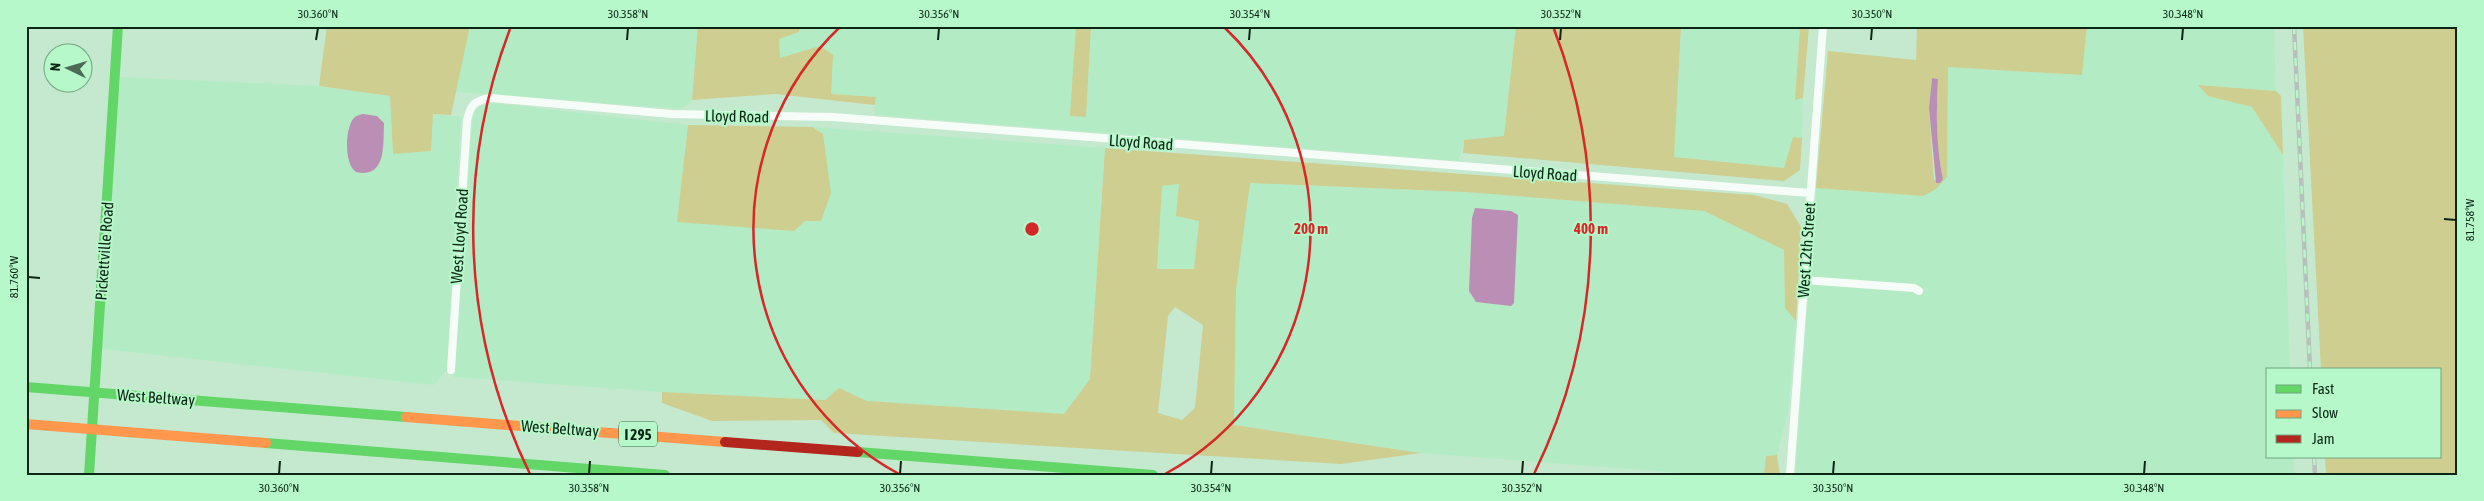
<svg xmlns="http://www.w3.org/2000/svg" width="2484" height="501" viewBox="0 0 2484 501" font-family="'Asap Condensed',sans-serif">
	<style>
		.built { fill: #b3ecc4; fill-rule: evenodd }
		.green { fill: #cdce8f; fill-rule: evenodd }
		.water { fill: #bb8fb5 }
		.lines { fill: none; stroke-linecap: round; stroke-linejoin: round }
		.street { stroke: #f6fcf8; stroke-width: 8 }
		.fast { stroke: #63d668; stroke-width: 10 }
		.slow { stroke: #ff974d; stroke-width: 10 }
		.jam { stroke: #b3261e; stroke-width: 10 }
		.rail-casing { stroke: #b7c0ba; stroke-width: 4.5 }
		.rail { stroke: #b6f8c9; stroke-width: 2.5; stroke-dasharray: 8; stroke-linecap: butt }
		.ticks { fill: none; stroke: #0b2615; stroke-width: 2 }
		.ring { fill: none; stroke: #d62828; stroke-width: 2.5 }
		.labels { text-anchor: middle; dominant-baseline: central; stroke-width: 4; stroke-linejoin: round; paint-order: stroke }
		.shield { fill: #b6f8c9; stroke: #3e654b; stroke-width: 1 }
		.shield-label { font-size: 15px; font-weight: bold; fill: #0b2615 }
		.street-label { font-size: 16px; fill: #0b2615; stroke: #b6f8c9 }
		.centre { fill: #d62828; stroke: #b6f8c9; stroke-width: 2.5 }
		.ring-label { font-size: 15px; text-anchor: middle; font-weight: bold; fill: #d62828; stroke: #b6f8c9; stroke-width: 4; stroke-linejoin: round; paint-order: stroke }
		.neatline { fill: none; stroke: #0b2615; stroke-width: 2 }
		.ticks-label { font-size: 12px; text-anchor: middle; fill: #0b2615 }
	</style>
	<rect width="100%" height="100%" fill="#c5e9cf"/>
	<!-- built -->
	<path class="built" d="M470 26H698L692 100 682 109 456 92Z
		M799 26H1076L1071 116 1086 117 1091 26H1516L1504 136 1464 140 1459 161 875 115V97L831 94 820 46 780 59 779 39 799 32Z
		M1681 26H1800L1795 99 1803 98 1802 138 1793 137 1784 168 1674 157Z
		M2087 26H2274L2276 91 2199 85 2208 96 2252 107 2283 155 2290 370H2268V457H2293L2295 475H1795L1816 188 1923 196 1947 177 1948 67 2081 75Z
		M120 77 319 86 390 96 393 154 433 114 461 117 447 370 434 385 102 349Z
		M493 103 688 125 677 222 823 134 812 127 1105 148 1090 379 1064 414 867 401 839 388 825 400 662 392 454 377 473 113 480 106Z
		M1249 183 1465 192 1704 211 1784 250 1785 308 1796 321 1788 412 1777 455 1766 456 1764 475H1708L1421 453 1234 425 1236 290ZM1515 275 1514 303 1469 291Z
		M1179 184 1199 221 1194 269H1156L1162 186Z"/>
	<!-- green -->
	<path class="green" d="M327 26H470L451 115 433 114 431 151 393 154 390 96 319 86Z
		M698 26H799V32L779 39 780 58 820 46 833 55 831 94 876 97 875 105 775 94 692 100Z
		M1076 26H1091L1086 117 1070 116Z
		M1516 26H1681L1674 157 1784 168 1793 137 1802 138 1800 170 1784 181 1463 153 1464 140 1504 136Z
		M1800 26H1809L1803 98 1795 100Z
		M1917 26H2087L2082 75 1948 67 1947 177 1936 189 1923 196 1816 188 1828 51 1916 60ZM1932 78 1938 79C1936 112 1936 146 1943 179L1934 180 1929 108Z
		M2303 26H2458V475H2326L2325 457H2440V370H2321Z
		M2198 85 2276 91 2281 96 2283 155 2252 107 2208 96Z
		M688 125 812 127 823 134 831 193 821 221H805L794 231 677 222Z
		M1105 148 1754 195 1787 204 1801 227 1796 321 1785 308 1784 250 1704 211 1465 192 1250 183 1236 290 1234 425 1421 453 1341 464 834 433 821 420 712 421 662 403V392L825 400 839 388 867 401 1064 414 1090 379ZM1179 184 1176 216 1199 221 1194 269H1157L1162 186ZM1175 307 1203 325 1195 408 1182 420 1158 413 1168 316Z
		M1777 455 1780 475H1764L1766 456Z"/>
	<!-- water -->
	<path class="water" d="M1932 78 1938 79C1936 112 1936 146 1943 179L1940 183H1936L1929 108Z
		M363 114 377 116 384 123C383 144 387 179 356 172 344 164 345 130 353 119 355 116 359 115 363 114Z
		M1475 208 1511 211 1518 215 1514 303 1511 306 1476 302 1469 291 1472 218Z"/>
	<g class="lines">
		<!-- street -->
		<path class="street" d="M1804 280 1914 288 1919 291
			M451 370 467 121C470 105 475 100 491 98L671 114 833 117 1809 193
			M1790 475 1823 26"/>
		<!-- fast -->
		<path class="fast" d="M26 387 406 417
			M266 443 665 475
			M858 452 1153 475
			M89 475 118 26"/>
		<!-- slow -->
		<path class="slow" d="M406 417 725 442
			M26 424 266 443"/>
		<!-- jam -->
		<path class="jam" d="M725 442 858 452"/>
		<!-- rail casing -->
		<g class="rail-casing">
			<path id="rail" d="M2294 26 2310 370
				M2314 457 2315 475"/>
		</g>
		<!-- rail -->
		<use href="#rail" class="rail"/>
	</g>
	<!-- ticks -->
	<path class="ticks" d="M316 40 318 28M627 40 628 28M938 40 939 28M1249 40 1250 28M1560 40 1561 28M1871 40 1872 28M2182 40 2183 28M2444 219 2456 220M28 277 40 278M279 474 280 461M589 474 590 461M900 474 901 461M1211 474 1212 461M1522 474 1523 461M1833 474 1834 461M2144 474 2145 461"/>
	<!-- distance rings -->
	<g class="ring">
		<path d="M899 474A279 279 0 0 1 840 27M1224 27A279 279 0 0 1 1165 474"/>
		<path d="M530 474A559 559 0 0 1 510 29M1554 29A559 559 0 0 1 1534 474"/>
	</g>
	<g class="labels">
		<!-- shield labels -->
		<rect class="shield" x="619" y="421.5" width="38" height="25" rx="4"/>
		<g class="shield-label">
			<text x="638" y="434">I 295</text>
		</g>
		<!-- street labels -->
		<g class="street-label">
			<text transform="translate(737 116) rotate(1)">Lloyd Road</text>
			<text transform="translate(1141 142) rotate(4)">Lloyd Road</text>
			<text transform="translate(1545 173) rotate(4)">Lloyd Road</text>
			<text transform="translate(459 236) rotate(-86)">West Lloyd Road</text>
			<text transform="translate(1806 250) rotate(-86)">West 12th Street</text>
			<text transform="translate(104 251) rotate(-86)">Pickettville Road</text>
			<text transform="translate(156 397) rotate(4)">West Beltway</text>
			<text transform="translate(560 428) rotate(4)">West Beltway</text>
		</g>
	</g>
	<circle cx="1032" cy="229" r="8" class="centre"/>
	<g class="ring-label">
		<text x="1311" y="234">200 m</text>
		<text x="1591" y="234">400 m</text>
	</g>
	<!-- border -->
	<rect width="2484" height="501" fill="none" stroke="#b6f8c9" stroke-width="55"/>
	<!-- legend -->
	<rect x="2266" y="368" width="175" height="90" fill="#b6f8c9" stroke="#72a481"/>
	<rect x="2276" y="385" width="25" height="8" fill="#63d668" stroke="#72a481"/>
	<text x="2312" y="394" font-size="15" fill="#0b2615">Fast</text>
	<rect x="2276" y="410" width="25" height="8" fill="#ff974d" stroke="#72a481"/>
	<text x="2312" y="418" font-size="15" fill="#0b2615">Slow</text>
	<rect x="2276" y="435" width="25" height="8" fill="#b3261e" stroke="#72a481"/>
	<text x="2312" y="444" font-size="15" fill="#0b2615">Jam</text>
	<!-- north arrow -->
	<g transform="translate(68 68) rotate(275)"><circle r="24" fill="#b6f8c9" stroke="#72a481"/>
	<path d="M0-4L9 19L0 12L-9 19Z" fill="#4c6a56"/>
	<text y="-8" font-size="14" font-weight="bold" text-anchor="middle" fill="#0b2615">N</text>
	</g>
	<rect x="28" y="28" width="2428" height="446" class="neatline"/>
	<g class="ticks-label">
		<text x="318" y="18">30.360°N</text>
		<text x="628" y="18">30.358°N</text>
		<text x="939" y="18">30.356°N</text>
		<text x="1250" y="18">30.354°N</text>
		<text x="1561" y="18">30.352°N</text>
		<text x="1872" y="18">30.350°N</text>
		<text x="2183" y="18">30.348°N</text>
		<text transform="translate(2470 220) rotate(-90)" y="4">81.758°W</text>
		<text transform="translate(14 277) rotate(-90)" y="4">81.760°W</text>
		<text x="279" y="492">30.360°N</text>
		<text x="589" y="492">30.358°N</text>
		<text x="900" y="492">30.356°N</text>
		<text x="1211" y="492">30.354°N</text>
		<text x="1522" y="492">30.352°N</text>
		<text x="1833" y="492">30.350°N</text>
		<text x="2144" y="492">30.348°N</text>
	</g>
</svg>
